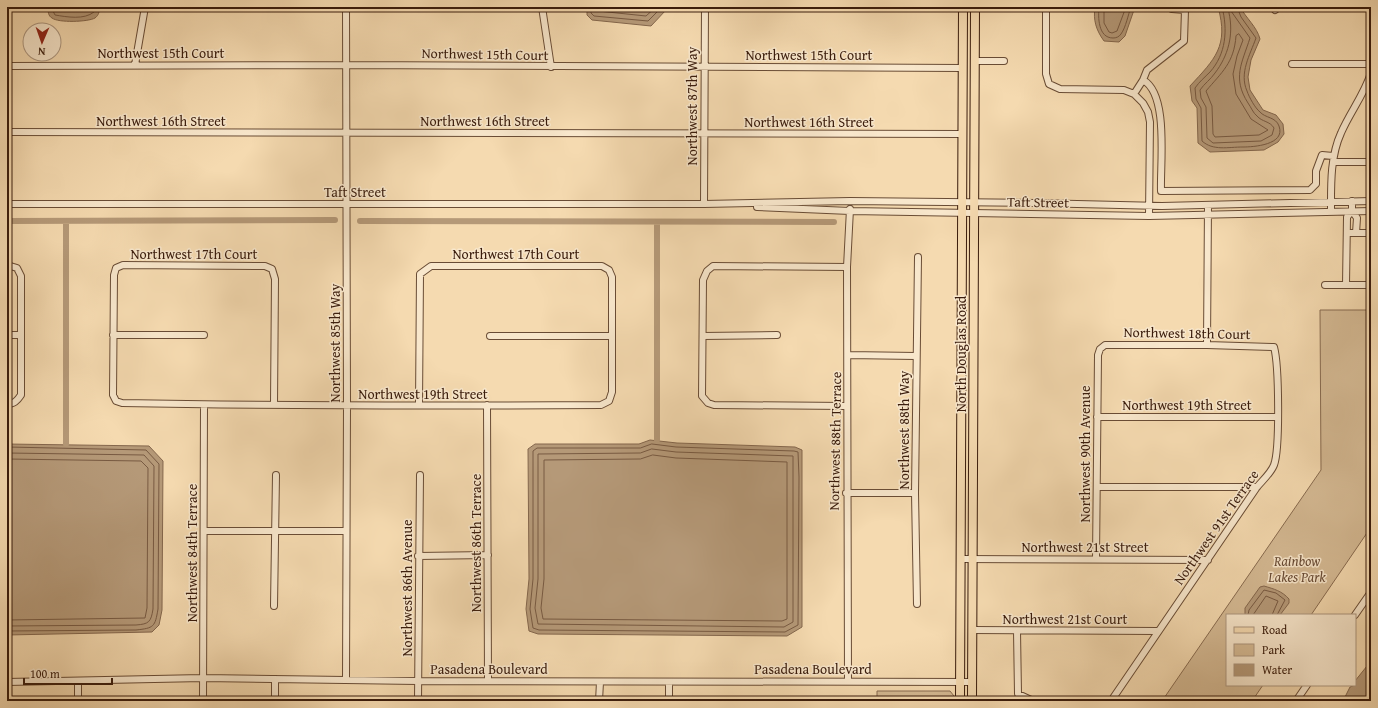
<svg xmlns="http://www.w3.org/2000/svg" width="1378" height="708" viewBox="0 0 1378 708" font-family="'Gentium Book Plus',serif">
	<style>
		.green { fill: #d5ba94; stroke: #886b50 }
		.water { fill: #b59978; stroke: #84674d }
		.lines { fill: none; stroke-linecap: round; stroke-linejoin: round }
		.shore { stroke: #785a42; stroke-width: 1 }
		.canal { stroke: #b59978; stroke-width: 6 }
		.minor-casing { stroke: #694c35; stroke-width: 8 }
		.major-casing { stroke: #3a1c0c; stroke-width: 10 }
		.minor { stroke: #f8e7cc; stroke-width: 6 }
		.major { stroke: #f5dab0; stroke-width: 8 }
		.labels { text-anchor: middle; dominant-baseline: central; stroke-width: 3; stroke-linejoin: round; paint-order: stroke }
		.street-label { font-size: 14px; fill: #3a1c0c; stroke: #f8e7cc }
		.park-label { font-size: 14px; font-style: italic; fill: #684b35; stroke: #f8e7cc }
	</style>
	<rect width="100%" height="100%" fill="#f5dab0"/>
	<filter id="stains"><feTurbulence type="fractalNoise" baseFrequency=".005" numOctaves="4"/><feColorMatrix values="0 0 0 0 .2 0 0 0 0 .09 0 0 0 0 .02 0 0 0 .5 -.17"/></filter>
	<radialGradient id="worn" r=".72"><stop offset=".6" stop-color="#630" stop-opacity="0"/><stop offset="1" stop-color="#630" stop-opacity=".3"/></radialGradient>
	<!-- green -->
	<path class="green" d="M1320 310H1371V527L1311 615H1227V685H1263L1252 701H1162L1321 470Z
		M877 691H950L954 696V701H877Z"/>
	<!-- water -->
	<path class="water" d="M48 7H100C99 12 99 15 95 18 88 22 58 23 52 18 48 16 48 11 48 7Z
		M587 7H666V10L651 26 592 20 587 15Z
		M1095 7H1135L1125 36 1119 42 1104 41C1096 30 1093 20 1095 7Z
		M1218 7H1240C1246 18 1257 27 1260 39L1251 60 1248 77 1250 90 1263 110 1276 115 1283 124 1284 134 1278 142 1264 150 1210 152 1198 143 1197 108 1192 101 1190 86C1215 59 1229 46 1218 7Z
		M650 440 677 443 795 447 802 450V627L787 636 538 634 529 631 526 609 529 579 528 449 535 444H639Z
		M7 444 149 446 163 461 162 610 159 625 152 632 7 635Z
		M1264 586C1274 589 1282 591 1289 599V603L1280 615H1245V608L1260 587Z
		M1371 661V701H1343L1350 687 1355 685V681Z"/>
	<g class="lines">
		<!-- shore -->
		<path class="shore" d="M51 7 55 15C67 17 84 20 94 12L96 7
			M591 7V13L594 16 648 21 662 7
			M596 7 598 11 646 16 656 7
			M1099 7C1098 17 1098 38 1113 38 1116 38 1119 37 1121 34 1126 27 1128 15 1131 7
			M1104 7V23L1109 32 1112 33 1117 31 1126 7
			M1222 7C1228 30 1226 54 1210 72 1205 77 1199 82 1195 88L1196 99 1201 108 1202 141C1213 151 1228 147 1243 147 1253 147 1286 145 1279 126 1276 117 1265 118 1260 112 1255 108 1249 97 1247 91 1239 73 1250 55 1256 38L1241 17 1237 7
			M1231 11 1250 38C1242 63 1232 78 1248 103 1251 107 1253 113 1257 116 1262 122 1270 121 1274 128L1272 135 1261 141 1213 143 1207 138 1206 107 1201 98 1200 90C1204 84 1211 79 1215 73 1228 56 1234 35 1229 13Z
			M1239 34 1243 40 1237 56 1233 74 1236 94 1251 119 1268 130 1259 135 1215 137 1213 134 1212 106 1206 91C1222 72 1234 63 1236 36Z
			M652 444 676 447 794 451 798 452 799 477 798 625 785 632 539 630 533 628 530 609 533 579V451L537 448H640Z
			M7 447 146 450 159 464 158 609C155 627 154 628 136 630L7 631
			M652 449 676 452 793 456V622L784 627 538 624 535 608 538 579V454L640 453Z
			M7 453 144 455 154 466 153 609C151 622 149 624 136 625L7 626
			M653 455 676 458 787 462V619L782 621 543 619 541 608 544 579V460L640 459Z
			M7 459 141 461 148 468 147 608 145 618 7 620
			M1248 615 1249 610 1264 590 1276 593 1285 600 1277 615
			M1253 615 1266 596 1278 601 1272 615"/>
		<!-- canal -->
		<path class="canal" d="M7 221 335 220
			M360 221 834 222
			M657 222V440
			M66 444V221"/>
		<!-- minor casing -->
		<g class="minor-casing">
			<path id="minor" d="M542 7 551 67
				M1046 7V74L1049 84 1060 89 1124 90 1134 94 1143 103 1148 112 1150 122 1149 216
				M1172 9 1185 10 1184 41 1147 70 1143 80C1169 94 1160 164 1161 191L1310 190 1316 184V171L1322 155 1333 156
				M1275 10 1279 7
				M974 61H1004
				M1292 64H1371
				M135 65 145 7
				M7 66 346 65 963 68
				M1134 94 1143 80
				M7 132 963 134
				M1333 162H1371
				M7 204H704L850 201 1035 203 1162 206 1371 201
				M704 204 705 7
				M757 207 850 211 1149 216 1371 211
				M1352 211 1357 218 1356 233
				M1331 212C1331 186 1330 157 1341 133 1350 112 1364 95 1371 73
				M1347 233H1371
				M7 265 17 268 21 276V395C17 401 14 404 7 404
				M1325 285H1371
				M1346 285 1347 217 1352 211V201
				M7 335H21
				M113 335H204
				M490 336H612
				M703 336 777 335
				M1207 345 1208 205
				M848 355 916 356
				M274 404 275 279 272 269 265 266 123 265 116 268 114 275 113 395 116 401 122 403C281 406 441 406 601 405L609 401 612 392V277L609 270 602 266H431L420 274 419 405
				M487 405 488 681
				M846 406 714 405 708 403 702 396 703 280 707 271 713 266 847 267
				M1097 417H1277
				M1097 487H1257
				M846 493H915
				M205 531H345
				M418 556 488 555
				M961 559 1208 560
				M1096 559 1098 355 1100 349 1105 345H1207L1274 347C1279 365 1280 449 1274 465 1271 473 1262 481 1257 487L1111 701
				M917 604 915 493 918 257
				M274 606 276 475
				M1355 615 1371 592
				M972 630 1158 631
				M1017 631 1018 694 1031 700 1082 701
				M346 680 347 406 346 7
				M848 681 847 267 850 209
				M7 682 203 678 418 681 971 682
				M78 701V681
				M203 701 204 405
				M275 701V679
				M418 701 420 475
				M599 701 600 682
				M669 701V682
				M1296 701 1307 685"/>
		</g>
		<!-- major casing -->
		<g class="major-casing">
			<path id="major" d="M960 701 963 7
				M972 701 975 7"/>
		</g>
		<!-- minor -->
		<use href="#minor" class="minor"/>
		<!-- major -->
		<use href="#major" class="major"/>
	</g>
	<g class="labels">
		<!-- street labels -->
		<g class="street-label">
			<text x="161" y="53">Northwest 15th Court</text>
			<text transform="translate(485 54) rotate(1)">Northwest 15th Court</text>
			<text x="809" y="55">Northwest 15th Court</text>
			<text transform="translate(692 106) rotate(-90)">Northwest 87th Way</text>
			<text x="161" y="121">Northwest 16th Street</text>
			<text x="485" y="121">Northwest 16th Street</text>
			<text x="809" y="122">Northwest 16th Street</text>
			<text x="355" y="192">Taft Street</text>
			<text transform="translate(1038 202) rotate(1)">Taft Street</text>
			<text x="194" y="254">Northwest 17th Court</text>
			<text x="516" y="254">Northwest 17th Court</text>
			<text transform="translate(1187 333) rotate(1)">Northwest 18th Court</text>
			<text transform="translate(335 343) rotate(-90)">Northwest 85th Way</text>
			<text transform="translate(961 354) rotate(-90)">North Douglas Road</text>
			<text x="423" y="394">Northwest 19th Street</text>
			<text x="1187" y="405">Northwest 19th Street</text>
			<text transform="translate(904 430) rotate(-90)">Northwest 88th Way</text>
			<text transform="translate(835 441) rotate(-89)">Northwest 88th Terrace</text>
			<text transform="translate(1085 454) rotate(-90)">Northwest 90th Avenue</text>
			<text transform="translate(1216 527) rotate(-55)">Northwest 91st Terrace</text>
			<text transform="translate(476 543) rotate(-90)">Northwest 86th Terrace</text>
			<text x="1085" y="547">Northwest 21st Street</text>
			<text transform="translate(192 553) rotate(-90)">Northwest 84th Terrace</text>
			<text transform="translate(407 588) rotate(-90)">Northwest 86th Avenue</text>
			<text x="1065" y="619">Northwest 21st Court</text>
			<text x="489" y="669">Pasadena Boulevard</text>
			<text x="813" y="669">Pasadena Boulevard</text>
		</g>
		<!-- park labels -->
		<g class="park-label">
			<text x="1297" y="561">Rainbow<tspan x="1297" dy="16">Lakes Park</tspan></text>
		</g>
	</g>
	<!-- margin -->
	<rect width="1378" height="708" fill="none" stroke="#f5dab0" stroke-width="24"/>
	<rect x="8" y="8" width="1362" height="692" fill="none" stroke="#3a1c0c" stroke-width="2"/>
	<rect x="12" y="12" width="1354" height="684" fill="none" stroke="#3a1c0c"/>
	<!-- legend -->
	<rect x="1226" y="614" width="130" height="72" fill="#f8e7cc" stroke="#ac967f"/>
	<rect x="1234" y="627" width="20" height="6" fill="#f5dab0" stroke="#ac967f"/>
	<text x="1262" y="634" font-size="12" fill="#3a1c0c">Road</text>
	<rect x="1234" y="644" width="20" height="12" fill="#d5ba94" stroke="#ac967f"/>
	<text x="1262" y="654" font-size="12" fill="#3a1c0c">Park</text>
	<rect x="1234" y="664" width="20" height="12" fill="#b59978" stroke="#ac967f"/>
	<text x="1262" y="674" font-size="12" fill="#3a1c0c">Water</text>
	<!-- north arrow -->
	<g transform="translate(42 42) rotate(182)"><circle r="19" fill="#f8e7cc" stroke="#ac967f"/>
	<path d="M0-3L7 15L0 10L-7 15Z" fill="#8f2418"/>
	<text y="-6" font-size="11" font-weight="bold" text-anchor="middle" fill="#3a1c0c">N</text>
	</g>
	<!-- scale -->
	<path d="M24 678v6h88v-6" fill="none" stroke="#3a1c0c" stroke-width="2"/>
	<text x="30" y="678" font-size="12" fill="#3a1c0c" stroke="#f8e7cc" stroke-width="3" paint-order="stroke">100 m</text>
	<rect width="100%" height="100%" filter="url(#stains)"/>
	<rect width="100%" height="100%" fill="url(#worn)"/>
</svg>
